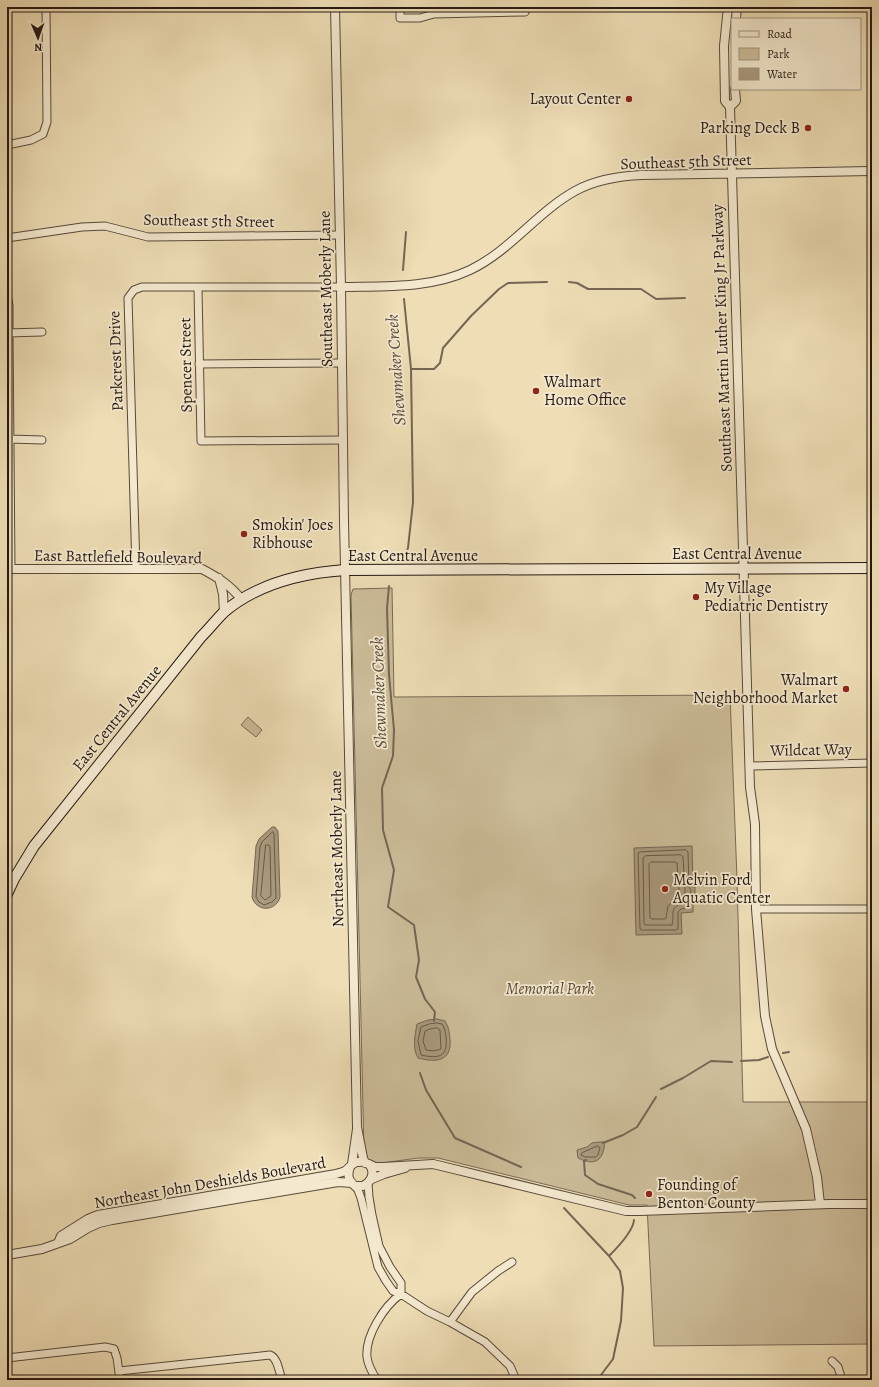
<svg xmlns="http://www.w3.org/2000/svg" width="879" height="1387" viewBox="0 0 879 1387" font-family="Alegreya,serif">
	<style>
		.green { fill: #ccbc99; stroke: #786a56 }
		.water { fill: #aa9a7e; stroke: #756653 }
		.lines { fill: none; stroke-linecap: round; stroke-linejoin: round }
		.shore { stroke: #685a48; stroke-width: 1 }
		.stream { stroke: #756653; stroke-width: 2 }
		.minor-casing { stroke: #574a3b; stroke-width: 9 }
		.tertiary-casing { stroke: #574a3b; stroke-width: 10 }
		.secondary-casing { stroke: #251912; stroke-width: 12 }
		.minor { stroke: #f4e9cf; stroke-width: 7 }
		.tertiary { stroke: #f4e9cf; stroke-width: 8 }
		.secondary { stroke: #f4e9cf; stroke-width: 10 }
		.poi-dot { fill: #8f2418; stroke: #f4e9cf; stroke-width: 1.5 }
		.labels { text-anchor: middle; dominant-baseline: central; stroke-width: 3.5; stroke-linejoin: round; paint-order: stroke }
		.poi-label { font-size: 16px; fill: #251912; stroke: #f4e9cf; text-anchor: start }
		.street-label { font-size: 16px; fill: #251912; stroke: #f4e9cf }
		.park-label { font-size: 16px; font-style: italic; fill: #574a3a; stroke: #f4e9cf }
		.water-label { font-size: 17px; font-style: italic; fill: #5a4d3d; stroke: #f4e9cf }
	</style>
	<rect width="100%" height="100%" fill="#eeddb5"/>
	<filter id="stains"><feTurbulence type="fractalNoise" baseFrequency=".005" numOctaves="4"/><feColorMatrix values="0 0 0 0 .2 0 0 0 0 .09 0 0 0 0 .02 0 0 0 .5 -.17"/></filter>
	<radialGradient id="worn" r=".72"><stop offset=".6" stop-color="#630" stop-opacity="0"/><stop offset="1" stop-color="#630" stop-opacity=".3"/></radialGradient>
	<!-- green -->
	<path class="green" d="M392 588 394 697 730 695 737 879 743 1102H872V1344L654 1346 647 1205H629L621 1203 438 1158H419L381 1163 372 1162 367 1158 364 1150 351 595 353 589Z
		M248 717 262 730 256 737 241 725Z"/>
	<!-- water -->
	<path class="water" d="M272 827H275L278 831 280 897C276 912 256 912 252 897L256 846 259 839Z
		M692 846 693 887H695V895H693V912L681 913 682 934 636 935 634 848Z
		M437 1019 445 1021C449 1027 449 1032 450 1039 452 1061 437 1063 418 1058 412 1048 415 1035 417 1024L428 1020Z
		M599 1142H604C605 1146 604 1148 603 1152 599 1165 588 1163 578 1158L577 1150 587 1147 592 1143Z"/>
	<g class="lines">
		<!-- shore -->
		<path class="shore" d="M273 832 274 834 276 898 272 902 264 905 259 902 256 897 260 847 262 842Z
			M266 845H268L270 846 271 896 265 900 261 896Z
			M686 850 688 852 689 886 691 891 689 895V907L681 909 678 912V929L676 930H641L640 929 638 853 640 852Z
			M681 855 683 857 685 891 684 902C668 909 675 912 672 925H646L644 924 643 858 645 856Z
			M651 862H675L677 863 679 890 678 897 668 906 666 918 665 919H652L650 918 649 864Z
			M437 1023 442 1024C445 1028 445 1032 446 1037 448 1057 439 1059 421 1055L418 1041 421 1027 429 1024Z
			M437 1028 440 1030 441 1049 434 1051 426 1050 423 1041 425 1031 430 1029Z
			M598 1146 600 1148 598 1155 596 1157H585L581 1155 582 1153Z"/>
		<!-- stream -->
		<path class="stream" d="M403 270 406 232
			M569 282 577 283 588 289H641L656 299 685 298
			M404 299 411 369 413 502 408 548 404 558
			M411 369H434L440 363 443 348 471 316 499 289 508 283 547 282
			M389 586 387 608 389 675 394 730 393 756 382 788 383 830 394 870 388 907 414 925 419 960 416 977 425 999 435 1012 434 1021
			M783 1053 789 1052
			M741 1061 759 1060 768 1057
			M420 1073 426 1090 455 1138 521 1167
			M661 1089 683 1078 711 1061 732 1062
			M603 1143 623 1135 637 1127 656 1097
			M586 1160 584 1161 585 1175 598 1184 632 1195 635 1198
			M564 1208 609 1256 620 1271 623 1288 621 1321 613 1359 601 1375 600 1380
			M609 1256C617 1248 633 1232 634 1220"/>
		<!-- minor casing -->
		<g class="minor-casing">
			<path id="minor" d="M400 7V18H420L434 14 525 12
				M7 145 31 140 43 134 47 122 46 7
				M7 238 82 227 105 226 148 237 340 235
				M198 288 201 441 343 440
				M7 294 9 306V333L11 569
				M7 333 42 332
				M199 364 342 363
				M9 439 42 440
				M136 569 128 298 134 290 142 287H341
				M750 766 872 763
				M756 909H872
				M368 1183 369 1197 372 1215 379 1246 390 1267 401 1283V1294
				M355 1186 358 1190 361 1198 378 1267 386 1281 393 1291 401 1294 427 1311 450 1322 485 1342 510 1366 516 1380
				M450 1322 472 1292 498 1271 512 1262
				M7 1358 105 1347 114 1349 117 1358 120 1380
				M832 1361 838 1367 842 1380
				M119 1371 270 1355C278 1358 279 1372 282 1380
				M377 1380C373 1374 368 1365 367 1357 365 1336 384 1306 401 1294"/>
		</g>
		<!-- tertiary casing -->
		<g class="tertiary-casing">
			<path id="tertiary" d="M335 7 341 287 344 521 357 1127 363 1158 365 1163
				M728 7 724 46 725 101 730 107 750 787 755 824 756 909 765 1016 772 1049 806 1129 817 1177 820 1204
				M736 19 737 7
				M730 107 736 101 735 89
				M341 287C384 286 430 289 470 270 510 251 536 213 575 191 595 180 619 176 642 175L872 171
				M7 569H202C219 578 230 585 242 600
				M219 578 223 594 224 613
				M352 1164 357 1129
				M369 1164 375 1167H383L433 1164 626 1211H640L829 1204H872
				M372 1179 384 1174 405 1168
				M58 1243 61 1236 88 1219 98 1215 336 1174C339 1173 343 1172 345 1171 350 1168 352 1162 358 1162 374 1159 378 1179 363 1186H355C348 1181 347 1175 350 1167
				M7 1255 42 1249 70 1239 88 1228 99 1223 112 1220 338 1182 352 1183"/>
		</g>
		<!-- secondary casing -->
		<g class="secondary-casing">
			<path id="secondary" d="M7 894 14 879 34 846 201 637C209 629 216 620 224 612 258 583 302 573 345 570L872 568"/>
		</g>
		<!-- minor -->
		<use href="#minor" class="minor"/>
		<!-- tertiary -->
		<use href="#tertiary" class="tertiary"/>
		<!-- secondary -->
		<use href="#secondary" class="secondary"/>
	</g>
	<!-- markers -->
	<g class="poi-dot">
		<circle cx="629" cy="99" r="4"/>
		<circle cx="808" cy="128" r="4"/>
		<circle cx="536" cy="391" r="4"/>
		<circle cx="244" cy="534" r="4"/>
		<circle cx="696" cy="597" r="4"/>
		<circle cx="846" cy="689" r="4"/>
		<circle cx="665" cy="889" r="4"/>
		<circle cx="649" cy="1194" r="4"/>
	</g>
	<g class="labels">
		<!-- poi labels -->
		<g class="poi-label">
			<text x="621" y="99" text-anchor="end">Layout Center</text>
			<text x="800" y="128" text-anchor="end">Parking Deck B</text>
			<text x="544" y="382">Walmart<tspan x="544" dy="18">Home Office</tspan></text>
			<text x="252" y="525">Smokin' Joes<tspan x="252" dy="18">Ribhouse</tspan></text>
			<text x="704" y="588">My Village<tspan x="704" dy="18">Pediatric Dentistry</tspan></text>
			<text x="838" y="680" text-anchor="end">Walmart<tspan x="838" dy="18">Neighborhood Market</tspan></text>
			<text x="673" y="880">Melvin Ford<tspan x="673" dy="18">Aquatic Center</tspan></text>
			<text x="657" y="1185">Founding of<tspan x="657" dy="18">Benton County</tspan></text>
		</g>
		<!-- street labels -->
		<g class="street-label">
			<text transform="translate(686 162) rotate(-2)">Southeast 5th Street</text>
			<text transform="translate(209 221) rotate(1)">Southeast 5th Street</text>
			<text transform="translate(326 289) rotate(-91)">Southeast Moberly Lane</text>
			<text transform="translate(722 338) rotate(-92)">Southeast Martin Luther King Jr Parkway</text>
			<text transform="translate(116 361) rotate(-92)">Parkcrest Drive</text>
			<text transform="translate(186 365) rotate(-91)">Spencer Street</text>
			<text x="737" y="554">East Central Avenue</text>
			<text x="413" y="556">East Central Avenue</text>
			<text transform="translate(118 557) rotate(1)">East Battlefield Boulevard</text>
			<text transform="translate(117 718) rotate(-51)">East Central Avenue</text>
			<text transform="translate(811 750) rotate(-1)">Wildcat Way</text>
			<text transform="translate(337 849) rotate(-91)">Northeast Moberly Lane</text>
			<text transform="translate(210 1183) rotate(-10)">Northeast John Deshields Boulevard</text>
		</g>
		<!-- park labels -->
		<g class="park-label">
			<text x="550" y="989">Memorial Park</text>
		</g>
		<!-- water labels -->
		<g class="water-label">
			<text transform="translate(396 370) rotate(-94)">Shewmaker Creek</text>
			<text transform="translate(379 693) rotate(-92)">Shewmaker Creek</text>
		</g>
	</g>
	<!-- margin -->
	<rect width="879" height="1387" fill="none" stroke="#eeddb5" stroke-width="24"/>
	<rect x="8" y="8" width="863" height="1371" fill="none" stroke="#251912" stroke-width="2"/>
	<rect x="12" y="12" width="855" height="1363" fill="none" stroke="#251912"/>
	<!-- legend -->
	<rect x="731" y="18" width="130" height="72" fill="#f4e9cf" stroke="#a19683"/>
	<rect x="739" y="31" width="20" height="6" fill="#f4e9cf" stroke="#a19683"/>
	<text x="767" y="38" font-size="12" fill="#251912">Road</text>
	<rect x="739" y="48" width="20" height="12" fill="#ccbc99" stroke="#a19683"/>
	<text x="767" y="58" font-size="12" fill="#251912">Park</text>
	<rect x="739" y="68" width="20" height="12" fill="#aa9a7e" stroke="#a19683"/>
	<text x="767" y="78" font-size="12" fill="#251912">Water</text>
	<!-- north arrow -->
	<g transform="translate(38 38) rotate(178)" stroke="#f4e9cf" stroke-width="3" paint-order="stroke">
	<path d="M0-3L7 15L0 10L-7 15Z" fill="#251912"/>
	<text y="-6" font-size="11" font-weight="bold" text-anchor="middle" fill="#251912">N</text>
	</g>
	<rect width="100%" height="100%" filter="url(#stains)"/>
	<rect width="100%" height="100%" fill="url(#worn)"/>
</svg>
